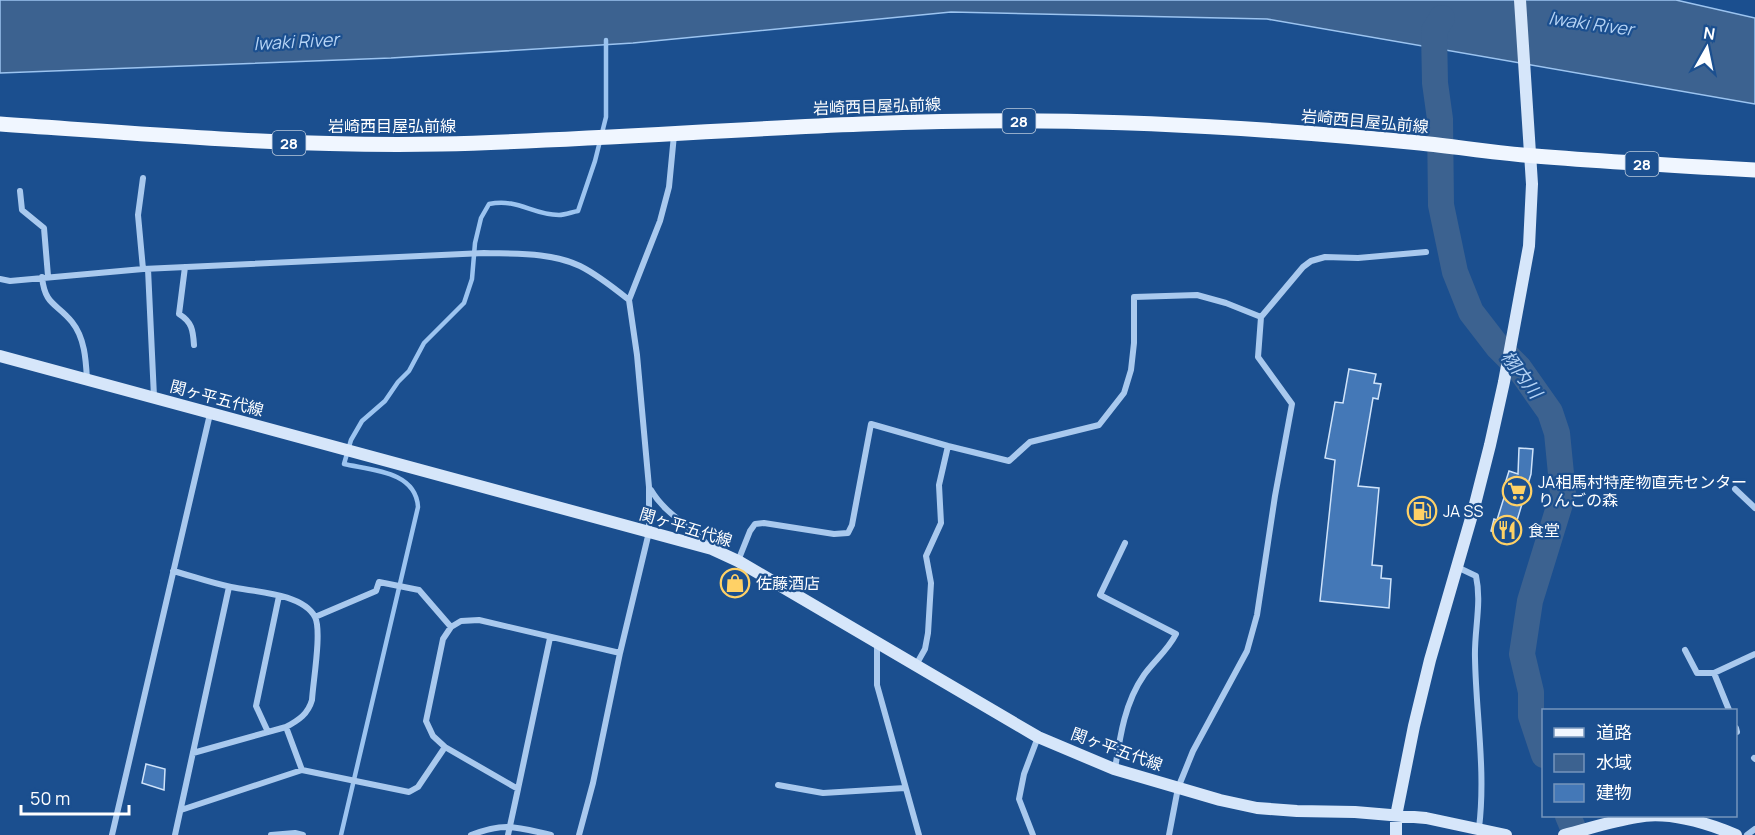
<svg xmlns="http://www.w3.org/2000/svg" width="1755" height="835" font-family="Manrope,'Noto Sans JP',sans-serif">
<rect width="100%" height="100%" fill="#1b4f8f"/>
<!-- water -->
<path fill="#3c6290" stroke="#9cc4f0" stroke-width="1.5" d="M 0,0 L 1676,0 L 1755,18 L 1755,104 L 1267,19 L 951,12 L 633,43 L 391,58 L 0,73 Z"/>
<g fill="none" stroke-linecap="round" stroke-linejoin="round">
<!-- stream -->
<path stroke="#9cc4f0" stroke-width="4.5" d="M 341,835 L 418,507 C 416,471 371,470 344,464 L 351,440 L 362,421 L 385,401 L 398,382 L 409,371 L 424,343 L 464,303 L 472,279 L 475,243 L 481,218 L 489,204 C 518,198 532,215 559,215 C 565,215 572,212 578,211 L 595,161 L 606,117 L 606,40"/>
<!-- river -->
<path stroke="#3c6290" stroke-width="26" d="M 1442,18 L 1434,31 L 1435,83 L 1440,119 L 1441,205 L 1455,272 L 1471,312 L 1498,347 L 1519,368 L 1550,412 L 1557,433 L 1563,494 L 1530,601 L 1522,654 L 1531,692 L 1531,716 L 1544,755
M 1568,816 L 1576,835"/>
</g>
<!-- building -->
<path fill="#4478b7" stroke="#cfe3fa" stroke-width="1.5" d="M 1349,369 L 1376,374 L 1374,383 L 1381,384 L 1378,399 L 1373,398 L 1358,486 L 1379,488 L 1372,565 L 1382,566 L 1381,578 L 1391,579 L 1389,608 L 1320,601 L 1335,460 L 1325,458 L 1335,402 L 1343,403 Z
M 1519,448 L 1533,449 L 1531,474 L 1512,537 L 1491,531 L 1494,519 L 1497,520 L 1507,488 L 1504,487 L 1509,471 L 1518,474 Z
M 146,764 L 165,769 L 164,790 L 142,783 Z"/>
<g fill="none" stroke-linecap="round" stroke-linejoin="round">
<!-- street -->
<path stroke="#a9c9ee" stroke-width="6" d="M 143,178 L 138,215 L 143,269
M 20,191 L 22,210 L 44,228 L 48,276
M 185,267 L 179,314 C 192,322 193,330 194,345
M 148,269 L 154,397
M 42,277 C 45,306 57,303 72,322 C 85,338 86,361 87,380
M 0,279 L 10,281 L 143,269 L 484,253 C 515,254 551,252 580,266 C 598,275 614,288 629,300 L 637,355 L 649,487 L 649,532 L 620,653 L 593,783 L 579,835
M 629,300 L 660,221 L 669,187 L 674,135
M 1735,489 L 1755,508
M 651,490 C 665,514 689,525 708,545
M 738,561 L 750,531 L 755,524 L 764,523 L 834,534 L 848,533 L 852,525 L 871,424 L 948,446 L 1009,461 L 1030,442 L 1099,425 L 1124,393 L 1131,370 L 1134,343 L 1134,297 L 1197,295 L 1226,303 L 1261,317
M 1457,567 L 1476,576 C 1482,603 1474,631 1475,658 C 1476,715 1486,771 1479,828
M 173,571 C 192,576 211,583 231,587 C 254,592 302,593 315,617 C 322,631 313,682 312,700 C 308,714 299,720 286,727 L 193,753
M 315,617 L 376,591 L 379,582 L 419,590 L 451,627
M 877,643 L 877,685 L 919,835
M 1685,650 L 1697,673 L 1714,673 L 1729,710
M 916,665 L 925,649 L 928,633 L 931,583 L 926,556 L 941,523 L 939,485 L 948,446
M 1714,673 L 1755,654
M 286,727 L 302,770
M 1736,728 L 1737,732
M 268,732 L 256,706 L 279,596
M 1754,758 L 1755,759
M 1115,769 C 1120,736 1125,702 1144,675 C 1154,661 1168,650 1176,634 L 1100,595 L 1125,543
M 778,785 L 823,793 L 905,788
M 518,789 L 550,638
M 181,810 L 302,770 L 409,792 L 418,787 L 445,747
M 112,835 L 210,414
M 175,835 L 229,587
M 271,835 L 295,833 L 303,835
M 471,835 C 506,822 515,827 551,835
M 508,835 L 518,789 L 445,747 L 433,736 L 426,721 L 443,639 L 451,627 L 461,621 L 479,620 L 620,653
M 1033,835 L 1019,799 L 1024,774 L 1038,737
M 1169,835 L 1178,788 L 1193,751 L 1247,651 L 1257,615 L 1275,496 L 1292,404 L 1258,357 L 1261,317 L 1303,267 L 1311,261 L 1325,257 L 1358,258 L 1426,252
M 1747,835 L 1755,829"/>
<!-- secondary -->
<path stroke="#d6e6fa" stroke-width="12" d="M 0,356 L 712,549 L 738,561 L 1038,737 L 1114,769 L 1220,800 L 1257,808 L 1297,811 L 1355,812 L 1426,818 L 1506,835
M 1396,835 L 1396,816 L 1414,726 L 1430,660 L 1474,508 L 1490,445 L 1504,382 L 1529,246 L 1532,184 L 1520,0
M 1564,835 C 1588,829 1612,821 1637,817 C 1668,811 1707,823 1736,835"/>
<!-- primary -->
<path stroke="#f0f6ff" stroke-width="15" d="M 0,124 C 147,134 294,147 441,144 C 641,139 841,119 1041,121 C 1168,122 1295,131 1420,143 C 1459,147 1496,153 1535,156 C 1608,162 1681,166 1755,170"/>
</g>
<!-- icons -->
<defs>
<g id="supermarket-ring" transform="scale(1.5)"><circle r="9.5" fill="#1b4f8f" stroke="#ffd166" stroke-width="1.5"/><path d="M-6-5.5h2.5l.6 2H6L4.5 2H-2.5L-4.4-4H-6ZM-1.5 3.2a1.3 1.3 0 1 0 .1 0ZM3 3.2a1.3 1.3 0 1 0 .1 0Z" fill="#ffd166"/></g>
<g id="fuel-ring" transform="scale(1.5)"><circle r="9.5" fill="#1b4f8f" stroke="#ffd166" stroke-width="1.5"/><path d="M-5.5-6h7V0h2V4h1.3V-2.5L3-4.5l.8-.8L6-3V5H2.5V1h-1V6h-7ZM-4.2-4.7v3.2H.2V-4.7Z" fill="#ffd166"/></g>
<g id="restaurant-ring" transform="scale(1.5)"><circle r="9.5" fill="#1b4f8f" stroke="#ffd166" stroke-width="1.5"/><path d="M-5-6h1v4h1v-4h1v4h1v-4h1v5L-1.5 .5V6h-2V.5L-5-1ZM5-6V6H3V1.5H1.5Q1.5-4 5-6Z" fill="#ffd166"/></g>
<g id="shop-ring" transform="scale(1.5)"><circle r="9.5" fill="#1b4f8f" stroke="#ffd166" stroke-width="1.5"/><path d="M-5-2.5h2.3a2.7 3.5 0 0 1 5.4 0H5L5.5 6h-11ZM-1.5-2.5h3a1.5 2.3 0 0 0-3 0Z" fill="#ffd166"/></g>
</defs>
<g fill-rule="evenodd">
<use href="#supermarket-ring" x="1517" y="491"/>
<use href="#fuel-ring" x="1422" y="511"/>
<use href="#restaurant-ring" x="1507" y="530"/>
<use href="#shop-ring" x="735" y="583"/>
</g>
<g text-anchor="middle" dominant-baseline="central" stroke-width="4.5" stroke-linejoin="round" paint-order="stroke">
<!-- shield labels -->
<g fill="#1b4f8f" stroke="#bbcadd" stroke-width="1.5">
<rect x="1002.5" y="109" width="33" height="24" rx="4.5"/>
<rect x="272.5" y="131" width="33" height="24" rx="4.5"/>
<rect x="1625.5" y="152" width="33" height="24" rx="4.5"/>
</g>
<g font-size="15" font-weight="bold" fill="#fff">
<text x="1019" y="121">28</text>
<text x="289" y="143">28</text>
<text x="1642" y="164">28</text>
</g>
<!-- street labels -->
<g font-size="16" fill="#fff" stroke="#1b4f8f">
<text transform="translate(877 106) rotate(-2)">岩崎西目屋弘前線</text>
<text transform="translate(1365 121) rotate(5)">岩崎西目屋弘前線</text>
<text x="392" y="126">岩崎西目屋弘前線</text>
<text transform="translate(217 398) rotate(15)">関ヶ平五代線</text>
<text transform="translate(686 527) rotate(17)">関ヶ平五代線</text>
<text transform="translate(1117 749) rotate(20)">関ヶ平五代線</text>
</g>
<!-- poi labels -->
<g font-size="16" fill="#fff" stroke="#1b4f8f" text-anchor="start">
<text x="1538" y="482">JA相馬村特産物直売センター<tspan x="1538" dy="18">りんごの森</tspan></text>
<text x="1443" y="511">JA SS</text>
<text x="1528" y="530">食堂</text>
<text x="756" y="583">佐藤酒店</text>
</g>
<!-- water labels -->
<g font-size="18" font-style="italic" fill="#b5d3f5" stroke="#1b4f8f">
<text transform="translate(1591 23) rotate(8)">Iwaki River</text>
<text transform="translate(296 41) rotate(-3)">Iwaki River</text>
<text transform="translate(1522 374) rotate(53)">栩内川</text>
</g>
</g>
<!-- legend -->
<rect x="1542" y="709" width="195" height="108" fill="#1b4f8f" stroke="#7695bc" stroke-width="1.5"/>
<rect x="1554" y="728" width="30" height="9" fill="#f0f6ff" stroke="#7695bc" stroke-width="1.5"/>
<text x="1596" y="739" font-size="18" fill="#ffffff">道路</text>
<rect x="1554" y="754" width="30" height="18" fill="#3c6290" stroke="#7695bc" stroke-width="1.5"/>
<text x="1596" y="769" font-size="18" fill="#ffffff">水域</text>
<rect x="1554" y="784" width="30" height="18" fill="#4478b7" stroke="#7695bc" stroke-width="1.5"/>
<text x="1596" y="799" font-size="18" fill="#ffffff">建物</text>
<!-- north arrow -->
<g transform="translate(1707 48) rotate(9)" stroke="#1b4f8f" stroke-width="4.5" paint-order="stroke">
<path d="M0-4.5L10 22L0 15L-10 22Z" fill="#ffffff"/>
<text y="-9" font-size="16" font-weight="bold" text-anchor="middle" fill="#ffffff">N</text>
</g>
<!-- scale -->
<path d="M21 805v9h108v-9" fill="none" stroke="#ffffff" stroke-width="3"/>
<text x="30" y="805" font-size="18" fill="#ffffff" stroke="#1b4f8f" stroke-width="4.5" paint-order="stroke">50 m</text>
</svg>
